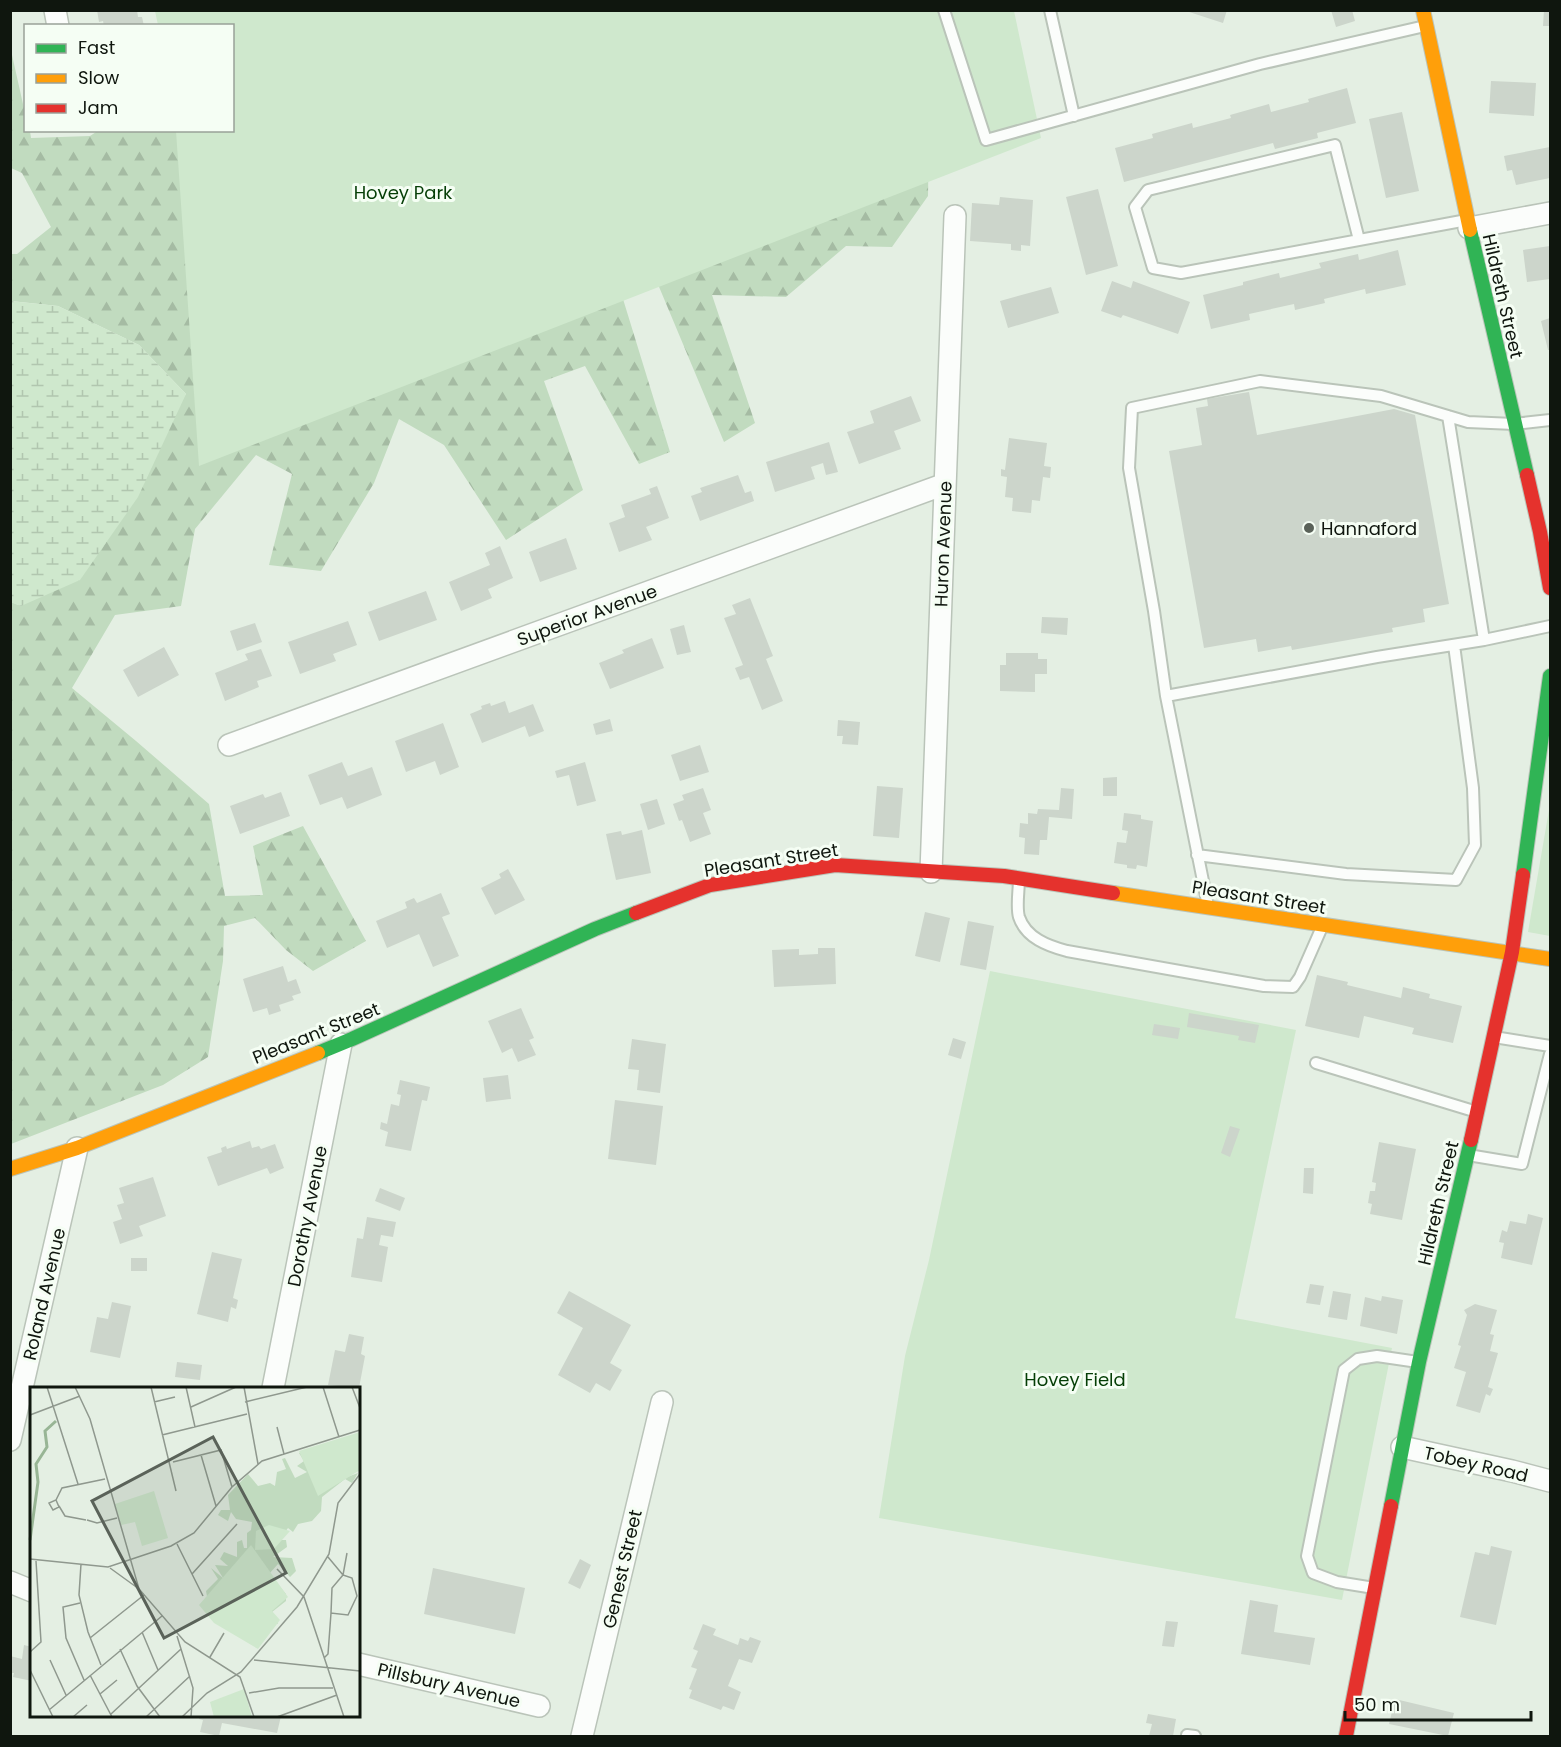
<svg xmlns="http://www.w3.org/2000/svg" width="1561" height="1747" font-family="Poppins,sans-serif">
<defs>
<pattern id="forest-firs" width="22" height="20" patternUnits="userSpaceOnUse" patternTransform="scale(1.5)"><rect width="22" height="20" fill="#c1dbbf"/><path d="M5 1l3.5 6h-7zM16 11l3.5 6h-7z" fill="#a5bba3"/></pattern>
<pattern id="wetland-marsh" width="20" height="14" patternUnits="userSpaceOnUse" patternTransform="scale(1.5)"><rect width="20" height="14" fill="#cfe8cd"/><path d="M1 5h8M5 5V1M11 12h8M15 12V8" fill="none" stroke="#b1c6af"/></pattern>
</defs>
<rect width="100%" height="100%" fill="#e4efe3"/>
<!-- forest -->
<path fill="url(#forest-firs)" d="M 161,11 L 929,127 L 928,196 L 892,247 L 846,246 L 786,297 L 712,295 L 755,423 L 724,442 L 657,282 L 623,299 L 670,452 L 639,464 L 585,366 L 544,381 L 583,490 L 506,540 L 444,445 L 399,419 L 374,483 L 321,571 L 269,565 L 292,474 L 256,455 L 195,529 L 181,606 L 115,615 L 72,688 L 136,741 L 209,804 L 225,896 L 263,895 L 253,846 L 303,826 L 366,941 L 313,971 L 286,950 L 255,918 L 224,926 L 223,961 L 208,1057 L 163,1085 L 11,1144 L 11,602 L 21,606 L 186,394 L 139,345 L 58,306 L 11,301 L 11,254 L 17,254 L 51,227 L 22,173 L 11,168 L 10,46 L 25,113 L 26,130 L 30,131 L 31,138 L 90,136 L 99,130 L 232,130 L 232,26 Z"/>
<!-- wetland -->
<path fill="url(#wetland-marsh)" d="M 10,301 L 58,306 L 139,345 L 186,394 L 138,497 L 80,580 L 21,606 L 10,602 Z"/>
<!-- park -->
<path fill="#cfe8cd" d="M 155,11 L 1014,11 L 1041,138 L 199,466 L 176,131 L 232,130 L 232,26 L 158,25 Z
M 1550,804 L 1550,936 L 1528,932 Z
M 990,971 L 1296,1030 L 1235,1318 L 1392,1348 L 1342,1600 L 879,1518 L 905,1356 L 929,1260 Z"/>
<!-- building -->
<path fill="#ccd5cb" d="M 97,10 L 137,10 L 138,17 L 142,17 L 144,26 L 104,26 L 103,21 L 99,22 Z
M 1183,10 L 1227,10 L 1223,23 Z
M 1331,10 L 1352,10 L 1355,21 L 1336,27 Z
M 1544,10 L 1550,10 L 1550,26 L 1543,26 Z
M 1491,81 L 1536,83 L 1534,116 L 1489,113 Z
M 1347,88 L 1356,123 L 1317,133 L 1318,138 L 1275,149 L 1273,143 L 1124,182 L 1115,148 L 1153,138 L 1152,134 L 1192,123 L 1193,128 L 1231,118 L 1230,115 L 1269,104 L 1271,112 L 1309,102 L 1308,99 Z
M 1402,112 L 1419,191 L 1386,198 L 1369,119 Z
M 1550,147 L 1550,178 L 1516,185 L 1512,170 L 1507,171 L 1504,156 Z
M 1098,189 L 1118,266 L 1086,275 L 1066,197 Z
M 1000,197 L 1033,200 L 1030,246 L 1021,245 L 1021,251 L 1011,250 L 1011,244 L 970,241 L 972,203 L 999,205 Z
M 1550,246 L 1550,279 L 1527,282 L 1523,250 Z
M 1398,250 L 1406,285 L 1366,294 L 1365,289 L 1324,299 L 1325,303 L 1295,310 L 1294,304 L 1249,314 L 1250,320 L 1211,329 L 1203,295 L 1243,285 L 1243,282 L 1279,273 L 1280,278 L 1321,268 L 1319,263 L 1358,254 L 1359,260 Z
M 1112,281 L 1131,288 L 1133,281 L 1190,302 L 1178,334 L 1123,315 L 1121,318 L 1101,311 Z
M 1051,287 L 1059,313 L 1008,328 L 1000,301 Z
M 1550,318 L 1550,350 L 1548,350 L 1541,321 Z
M 1249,392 L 1257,435 L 1394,409 L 1415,415 L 1449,604 L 1423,609 L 1425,622 L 1392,628 L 1393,632 L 1292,650 L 1291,646 L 1258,652 L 1256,639 L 1204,648 L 1169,451 L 1202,445 L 1196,408 L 1208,406 L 1207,399 Z
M 911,396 L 921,421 L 894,431 L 901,449 L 859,464 L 847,432 L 874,423 L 870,411 Z
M 1009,438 L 1047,443 L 1044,466 L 1051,467 L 1050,478 L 1043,477 L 1040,501 L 1032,500 L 1031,513 L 1012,511 L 1013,498 L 1005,497 L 1007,477 L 1001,476 L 1001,469 L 1005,470 Z
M 829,442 L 838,472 L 826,475 L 823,463 L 811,467 L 815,479 L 775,492 L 766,462 Z
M 738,475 L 745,493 L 751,491 L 754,501 L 700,521 L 691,496 L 702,492 L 700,488 Z
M 657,486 L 669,518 L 646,527 L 652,540 L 619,552 L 609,523 L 625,517 L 621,505 L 651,494 L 649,489 Z
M 566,538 L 577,569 L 540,582 L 529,552 Z
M 500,546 L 513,578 L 488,589 L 492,598 L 461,611 L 449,582 L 490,565 L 485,553 Z
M 426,591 L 437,620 L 379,641 L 368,612 Z
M 750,598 L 773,656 L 766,659 L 783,701 L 762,710 L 749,677 L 740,680 L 735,668 L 743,665 L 724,618 L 736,614 L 732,605 Z
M 1042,617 L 1068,618 L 1067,635 L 1041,633 Z
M 348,621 L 357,645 L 333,654 L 336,661 L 300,674 L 288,642 Z
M 255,623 L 262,642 L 237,651 L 230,631 Z
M 684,625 L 691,652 L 677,655 L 670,629 Z
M 652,638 L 664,668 L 610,689 L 599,663 L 624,653 L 622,650 Z
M 164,647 L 179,675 L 138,697 L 123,670 Z
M 261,649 L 272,676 L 257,681 L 259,687 L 225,701 L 215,673 L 248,660 L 245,654 Z
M 1006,653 L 1038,653 L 1038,659 L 1047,659 L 1047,674 L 1035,674 L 1035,692 L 1000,691 L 1000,665 L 1006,665 Z
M 505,701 L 509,713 L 533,704 L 544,731 L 529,737 L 525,726 L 482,743 L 470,714 L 482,709 L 481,706 L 490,703 L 491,706 Z
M 610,719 L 613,731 L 596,735 L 593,724 Z
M 838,720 L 860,722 L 858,745 L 842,744 L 843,736 L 837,736 Z
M 443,723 L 459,767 L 440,775 L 435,761 L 406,772 L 395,741 Z
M 700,745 L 709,772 L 680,781 L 671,755 Z
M 342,762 L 348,776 L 372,767 L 382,795 L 347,809 L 342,797 L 320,805 L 308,775 Z
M 585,762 L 596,801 L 577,806 L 569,775 L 557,778 L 555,771 Z
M 1117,777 L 1117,796 L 1103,796 L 1103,778 Z
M 877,786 L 903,788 L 899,838 L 873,836 Z
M 703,788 L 711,810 L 703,813 L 711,834 L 690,842 L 682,820 L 679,821 L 673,804 L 684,800 L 682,795 Z
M 1061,788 L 1074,789 L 1072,819 L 1049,817 L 1047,840 L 1040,840 L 1039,855 L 1024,854 L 1025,838 L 1019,837 L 1020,823 L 1028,824 L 1028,813 L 1037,814 L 1038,809 L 1059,810 Z
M 281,792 L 290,816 L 240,834 L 230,806 L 263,794 L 265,798 Z
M 657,799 L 665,824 L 648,830 L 640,804 Z
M 1124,813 L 1141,815 L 1141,819 L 1153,821 L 1147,867 L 1137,865 L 1136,869 L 1127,868 L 1127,865 L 1114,863 L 1117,842 L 1126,843 L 1128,831 L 1122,830 Z
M 642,830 L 651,873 L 616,880 L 606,834 L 621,831 L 622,835 Z
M 508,869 L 525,900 L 495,915 L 481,888 L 501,878 L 499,874 Z
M 441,893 L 450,914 L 442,917 L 459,956 L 433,967 L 419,934 L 387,948 L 376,921 L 407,908 L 405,902 L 414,898 L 417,903 Z
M 925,912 L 950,918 L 940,962 L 915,956 Z
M 968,921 L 994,926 L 986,970 L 960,965 Z
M 818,948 L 835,948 L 836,984 L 774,987 L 772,950 L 799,949 L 799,955 L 818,954 Z
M 283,966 L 288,982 L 296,979 L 301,993 L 292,996 L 294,1000 L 279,1005 L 281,1011 L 269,1015 L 267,1008 L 253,1012 L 243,979 Z
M 1317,975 L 1348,982 L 1347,985 L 1401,998 L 1403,987 L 1430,994 L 1429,998 L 1462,1006 L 1453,1043 L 1412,1034 L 1414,1028 L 1364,1016 L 1359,1038 L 1305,1026 Z
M 521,1008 L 534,1038 L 529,1040 L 536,1055 L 518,1062 L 512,1048 L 502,1053 L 488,1021 Z
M 1189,1013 L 1259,1025 L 1255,1043 L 1238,1040 L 1239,1036 L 1187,1027 Z
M 1154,1024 L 1180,1028 L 1178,1039 L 1152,1035 Z
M 953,1038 L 966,1042 L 961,1059 L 948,1055 Z
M 632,1039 L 666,1044 L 660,1093 L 637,1090 L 639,1070 L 628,1069 Z
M 508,1075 L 511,1099 L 486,1102 L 483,1078 Z
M 400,1080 L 430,1087 L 427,1101 L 422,1100 L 411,1151 L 385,1146 L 388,1132 L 380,1129 L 381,1122 L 387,1124 L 391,1104 L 399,1106 L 401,1095 L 397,1094 Z
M 615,1100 L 663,1106 L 656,1165 L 608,1159 Z
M 1230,1126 L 1240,1129 L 1230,1157 L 1221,1153 Z
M 250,1141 L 252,1148 L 259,1146 L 261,1149 L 275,1144 L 284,1168 L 270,1174 L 267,1168 L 218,1186 L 207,1157 L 222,1152 L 221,1148 L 226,1146 L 227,1149 Z
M 1379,1142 L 1416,1149 L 1402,1220 L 1370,1214 L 1372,1204 L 1368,1203 L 1370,1191 L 1375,1191 L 1376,1183 L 1372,1182 Z
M 1304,1168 L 1314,1168 L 1313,1194 L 1303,1193 Z
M 153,1177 L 166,1216 L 139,1226 L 143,1236 L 120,1244 L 113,1222 L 122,1219 L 117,1205 L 124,1203 L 119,1188 Z
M 380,1188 L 405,1198 L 400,1211 L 375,1201 Z
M 1528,1214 L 1543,1218 L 1532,1265 L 1501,1258 L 1504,1243 L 1499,1242 L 1502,1230 L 1507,1232 L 1510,1221 L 1526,1224 Z
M 367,1217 L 396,1222 L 393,1237 L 381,1235 L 379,1245 L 388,1247 L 382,1282 L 351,1277 L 357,1238 L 363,1239 Z
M 212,1252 L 242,1259 L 233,1298 L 238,1300 L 236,1309 L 231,1307 L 228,1322 L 197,1314 Z
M 131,1258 L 147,1258 L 147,1271 L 131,1271 Z
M 1310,1284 L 1324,1286 L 1320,1305 L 1306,1303 Z
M 569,1291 L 631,1325 L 610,1363 L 622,1370 L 610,1391 L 596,1383 L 590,1393 L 558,1375 L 583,1328 L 557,1313 Z
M 1333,1291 L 1351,1294 L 1347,1320 L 1328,1317 Z
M 1382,1296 L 1403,1300 L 1397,1334 L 1360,1326 L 1365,1297 L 1381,1301 Z
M 112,1302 L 131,1306 L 120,1358 L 90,1352 L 97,1317 L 108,1319 Z
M 1475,1304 L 1497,1310 L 1490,1334 L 1494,1335 L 1490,1351 L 1498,1353 L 1488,1387 L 1493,1389 L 1490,1396 L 1486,1394 L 1480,1413 L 1456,1406 L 1466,1372 L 1454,1368 L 1461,1346 L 1458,1345 L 1467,1315 L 1464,1310 Z
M 349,1334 L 364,1337 L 361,1354 L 365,1356 L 359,1388 L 328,1385 L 335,1350 L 345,1352 Z
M 177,1362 L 202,1365 L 200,1380 L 175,1377 Z
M 1491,1546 L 1512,1551 L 1496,1625 L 1460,1617 L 1475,1552 L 1489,1555 Z
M 580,1559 L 591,1565 L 580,1589 L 568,1583 Z
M 433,1568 L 525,1588 L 515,1634 L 424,1614 Z
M 1250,1600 L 1278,1605 L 1274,1632 L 1315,1638 L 1310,1665 L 1241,1654 Z
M 1166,1621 L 1178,1622 L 1174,1647 L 1162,1646 Z
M 703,1624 L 716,1629 L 713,1635 L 738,1645 L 740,1638 L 748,1641 L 750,1637 L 761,1641 L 752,1663 L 739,1659 L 728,1686 L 741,1692 L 734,1710 L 723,1706 L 721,1710 L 689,1698 L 692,1690 L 689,1689 L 697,1669 L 691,1667 L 698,1651 L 693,1649 Z
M 24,1645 L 32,1647 L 32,1681 L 13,1677 L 14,1673 L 10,1673 L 10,1656 L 22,1659 Z
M 1395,1699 L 1454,1713 L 1448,1736 L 1389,1724 Z
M 1148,1714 L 1176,1719 L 1173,1736 L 1149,1736 L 1152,1724 L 1146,1723 Z
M 200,1716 L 281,1716 L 277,1733 L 222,1723 L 219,1736 L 200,1732 L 203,1720 L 199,1719 Z"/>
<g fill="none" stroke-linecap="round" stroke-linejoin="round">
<!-- lane casing -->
<g stroke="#bac4b9" stroke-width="14">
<path id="lane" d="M 944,10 L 986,140 L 1260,64 L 1425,26
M 1050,10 L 1074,116
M 1359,240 L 1335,145 L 1148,190 L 1135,207 L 1153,268 L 1181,273 L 1467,220
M 1448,416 L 1484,640
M 1166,696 L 1154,611 L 1129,468 L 1132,408 L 1260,381 L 1381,396 L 1468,422 L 1514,424 L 1550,420
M 1197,855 L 1346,874 L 1456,880 L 1475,845 L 1473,788 L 1454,645
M 1019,879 C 1019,890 1016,907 1019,917 C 1026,938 1048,946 1067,951 L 1264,986 L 1293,987 L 1300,977 L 1322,927
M 1208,906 L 1166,696 L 1377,657 L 1484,640 L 1550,626
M 1494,1037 L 1550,1046
M 1316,1063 L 1477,1112
M 1468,1155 L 1522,1164 L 1550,1054
M 1374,1588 L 1337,1582 L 1313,1573 L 1307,1556 L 1344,1370 L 1358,1359 L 1377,1356 L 1418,1362
M 1187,1735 L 1195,1736"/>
</g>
<!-- street casing -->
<g stroke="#bac4b9" stroke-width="24">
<path id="street" d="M 55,10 L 58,26
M 1469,228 L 1550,213
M 229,745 L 945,484
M 931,872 L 955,216
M 273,1388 L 341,1044
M 10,1440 L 77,1148
M 1402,1447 L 1512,1471 L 1550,1481
M 10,1582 L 32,1591
M 358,1664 L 539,1706
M 582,1736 L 662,1402"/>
</g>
<!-- fast casing -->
<g stroke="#bac4b9" stroke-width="16">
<path id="fast" d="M 1470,230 L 1527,475
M 1523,875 L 1550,676
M 318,1053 L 352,1039 L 595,929 L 636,913
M 1391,1506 L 1419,1362 L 1471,1140"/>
</g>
<!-- slow casing -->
<g stroke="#bac4b9" stroke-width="16">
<path id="slow" d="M 1423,10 L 1470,230
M 1113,893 L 1550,959
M 10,1169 L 77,1148 L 318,1053"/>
</g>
<!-- jam casing -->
<g stroke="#bac4b9" stroke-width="16">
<path id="jam" d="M 1527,475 L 1540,532 L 1550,588
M 636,913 L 710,885 L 835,865 L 1004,876 L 1113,893
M 1471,1140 L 1512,952 L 1523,875
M 1346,1736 L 1391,1506"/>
</g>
<!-- lane -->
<use href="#lane" stroke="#fbfdfb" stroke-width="10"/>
<!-- street -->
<use href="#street" stroke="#fbfdfb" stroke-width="21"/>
<!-- fast -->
<use href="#fast" stroke="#30b455" stroke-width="14"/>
<!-- slow -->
<use href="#slow" stroke="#ff9f0a" stroke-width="14"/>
<!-- jam -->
<use href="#jam" stroke="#e5322d" stroke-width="14"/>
</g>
<!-- markers -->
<circle fill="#5a6259" stroke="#f5fef4" stroke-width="2" cx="1309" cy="528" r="6"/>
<g text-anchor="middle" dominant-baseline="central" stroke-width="6" stroke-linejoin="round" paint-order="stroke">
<!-- park labels -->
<g font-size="18" fill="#053e06" stroke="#f5fef4">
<text x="403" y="192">Hovey Park</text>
<text x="1075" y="1379">Hovey Field</text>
</g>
<!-- street labels -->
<g font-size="18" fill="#0f160e" stroke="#f5fef4">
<text transform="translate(1503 296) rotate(77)">Hildreth Street</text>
<text transform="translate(943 544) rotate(-88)">Huron Avenue</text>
<text transform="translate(587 615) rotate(-20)">Superior Avenue</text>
<text transform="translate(771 860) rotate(-9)">Pleasant Street</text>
<text transform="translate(1259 897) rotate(9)">Pleasant Street</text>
<text transform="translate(316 1033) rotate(-22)">Pleasant Street</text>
<text transform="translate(1438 1203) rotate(-77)">Hildreth Street</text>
<text transform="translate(307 1216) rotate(-79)">Dorothy Avenue</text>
<text transform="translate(44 1294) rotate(-77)">Roland Avenue</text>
<text transform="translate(1476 1464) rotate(13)">Tobey Road</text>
<text transform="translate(622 1569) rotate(-77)">Genest Street</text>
<text transform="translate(449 1685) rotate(13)">Pillsbury Avenue</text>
</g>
<!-- poi labels -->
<g font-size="18" fill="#0f160e" stroke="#f5fef4" text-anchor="start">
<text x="1321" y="528">Hannaford</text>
</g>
</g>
<!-- overview -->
<g transform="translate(30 1387)">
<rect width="330" height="330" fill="#e4efe3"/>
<path d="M 274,64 L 309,93 L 328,86 L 322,96 L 315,92 L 292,110 L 291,124 L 282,134 L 268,137 L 263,145 L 258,141 L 249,153 L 256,153 L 257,160 L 243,170 L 262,171 L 266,184 L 260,190 L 248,177 L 239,187 L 256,207 L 256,214 L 242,225 L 248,237 L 178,215 L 176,204 L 188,192 L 181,181 L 193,191 L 185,178 L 198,179 L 190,172 L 194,165 L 207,170 L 207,155 L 212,153 L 214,161 L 217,161 L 217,146 L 221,143 L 222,135 L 206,132 L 201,125 L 198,134 L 188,128 L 191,123 L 200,123 L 198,108 L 218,87 L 228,99 L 240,96 L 245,99 L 247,85 L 256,82 L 252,72 L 255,71 L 265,91 L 277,85 L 267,79 L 274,74 L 269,66 Z" fill="#c1dbbf"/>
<path d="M 239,138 L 260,144 L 244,162 L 225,163 L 226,144 Z" fill="#cfe8cd"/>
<path d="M 214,302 L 222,330 L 184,330 L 180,315 Z" fill="#cfe8cd"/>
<path d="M 330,45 L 330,83 L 288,109 L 269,64 ZM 124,104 L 138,151 L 112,159 L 105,135 L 91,138 L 85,117 ZM 221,158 L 258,210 L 242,224 L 250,233 L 228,262 L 184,236 L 169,218 Z" fill="#cfe8cd"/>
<path fill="none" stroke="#98b595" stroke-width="3" d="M 0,153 L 8,95 L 6,77 L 17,60 L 15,44 L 26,34"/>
<path fill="none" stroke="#8f988e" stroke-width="1.5" d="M 17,0 L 48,97M 45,0 L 60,32 L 109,202 L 155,255 L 210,290 L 224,330M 121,0 L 146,104M 156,0 L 165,40M 214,0 L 228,77M 293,0 L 309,50M 322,0 L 330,21M 124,15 L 145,10M 215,15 L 277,0M 161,20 L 206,0M 0,28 L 50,9M 247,40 L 254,67M 132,48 L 217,27M 171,68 L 186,119M 143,75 L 191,63 L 202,100M 26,113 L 29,120 L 23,123 L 19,116 L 26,113 L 32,101 L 75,92M 29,119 L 35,129 L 56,133M 57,133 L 67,136 L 87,131M 147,157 L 173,209M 298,170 L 313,188 L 302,201 L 301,226M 0,172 L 78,180 L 141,159 L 164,146 L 202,100 L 232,74 L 330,43M 51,177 L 49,208 L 58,245 L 71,278M 80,181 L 109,202M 247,182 L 274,210 L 314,330M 162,187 L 207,137M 50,216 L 33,220 L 36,251 L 54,293M 112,245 L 128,283M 147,249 L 163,301 L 161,330M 60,251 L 114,208M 90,262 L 107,299 L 130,330M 0,265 L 11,255 L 6,174M 180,270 L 194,246M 294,271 L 298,267 L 301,226 L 318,228 L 327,209 L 322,191 L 313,188 L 317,166M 20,273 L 36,308M 224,273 L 330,284M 0,283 L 23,330M 60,288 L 82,330M 219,306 L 249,301 L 303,301M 70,307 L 87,293M 19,323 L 132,229M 81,327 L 151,262M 43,330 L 57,318M 116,330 L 160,289M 152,330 L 177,306 L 211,285 L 267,220 L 299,167 L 308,116 L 330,87M 247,330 L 307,308"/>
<path fill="#5a6259" fill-opacity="0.15" stroke="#5a6259" stroke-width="3" d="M 183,50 L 256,186 L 134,251 L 62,114 Z"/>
<rect width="330" height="330" fill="none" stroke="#0f160e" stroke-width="3"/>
</g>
<!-- border -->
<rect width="1561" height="1747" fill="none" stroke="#0f160e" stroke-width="24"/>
<!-- legend -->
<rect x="24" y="24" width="210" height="108" fill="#f5fef4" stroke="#99a198" stroke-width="1.5"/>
<rect x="36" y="44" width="30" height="9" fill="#30b455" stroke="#99a198" stroke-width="1.5"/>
<text x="78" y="54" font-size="18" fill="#0f160e">Fast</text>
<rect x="36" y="74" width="30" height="9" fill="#ff9f0a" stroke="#99a198" stroke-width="1.5"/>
<text x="78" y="84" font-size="18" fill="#0f160e">Slow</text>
<rect x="36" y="104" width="30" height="9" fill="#e5322d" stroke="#99a198" stroke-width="1.5"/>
<text x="78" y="114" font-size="18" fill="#0f160e">Jam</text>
<!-- scale -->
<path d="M1345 1711v9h186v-9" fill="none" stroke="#0f160e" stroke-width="3"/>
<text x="1354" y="1711" font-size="18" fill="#0f160e" stroke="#f5fef4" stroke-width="4.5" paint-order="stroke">50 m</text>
</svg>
